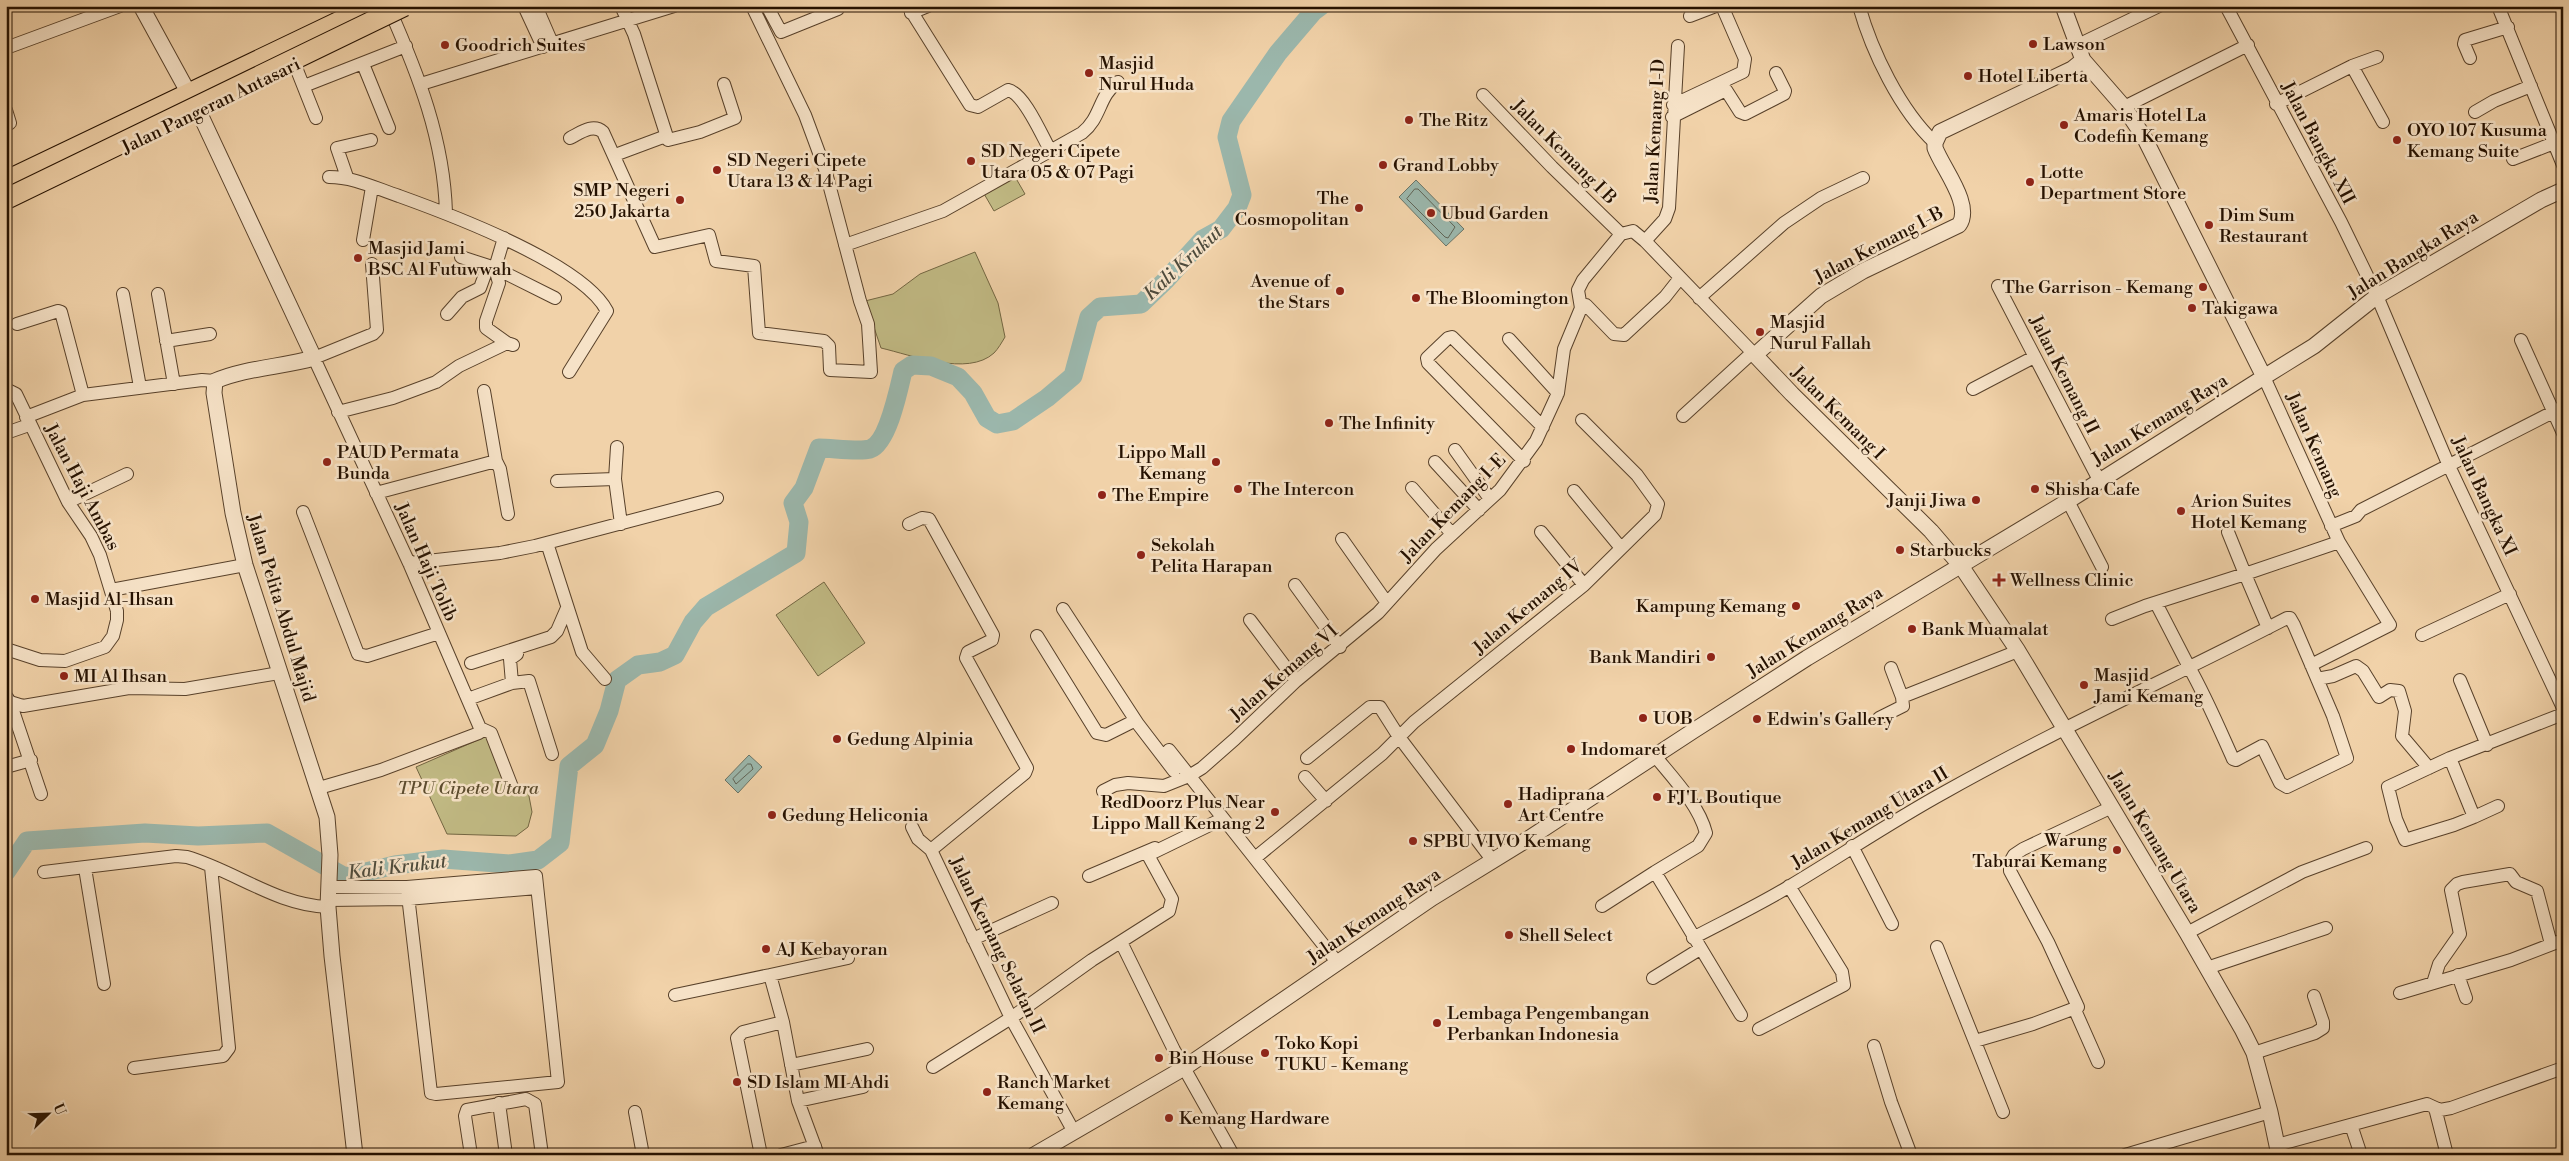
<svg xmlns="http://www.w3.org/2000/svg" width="2569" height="1161" font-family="'Libre Bodoni',serif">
<rect width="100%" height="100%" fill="#f1d2a9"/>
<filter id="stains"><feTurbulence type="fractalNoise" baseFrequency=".004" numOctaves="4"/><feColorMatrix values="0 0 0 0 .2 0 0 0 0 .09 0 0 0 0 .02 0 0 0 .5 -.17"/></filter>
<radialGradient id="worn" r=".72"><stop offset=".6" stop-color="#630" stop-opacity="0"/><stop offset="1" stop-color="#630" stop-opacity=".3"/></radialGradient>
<!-- green -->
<path fill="#c1ba84" stroke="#736642" d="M 1014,175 L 1025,194 L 994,211 L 983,192 Z
M 975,252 L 998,303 L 1005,337 C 1002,342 998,349 994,353 C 968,377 911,355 881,348 L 865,301 L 893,294 L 920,274 Z
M 824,582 L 865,643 L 818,676 L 776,615 Z
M 487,736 L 513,792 L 528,791 L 532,812 L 528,827 L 516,836 L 447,834 L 416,767 Z"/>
<!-- water -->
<path fill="#9bb7ac" stroke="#6c7567" d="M 1416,180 L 1464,229 L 1446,246 L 1399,197 Z
M 749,755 L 762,767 L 738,793 L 725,780 Z"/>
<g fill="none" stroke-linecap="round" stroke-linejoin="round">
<!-- shore -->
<path stroke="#606456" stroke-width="1" d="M 1415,189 L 1418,189 L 1455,227 L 1448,238 L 1445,237 L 1407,199 Z
M 748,764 L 751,764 L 753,769 L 736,784 L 733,779 Z"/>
<!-- river -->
<path stroke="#9bb7ac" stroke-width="19" d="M 6,872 L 27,841 L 145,833 L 198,836 L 267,833 L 345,877 L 395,865 L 443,859 L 510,864 L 538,860 L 560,843 L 569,766 L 595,745 L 609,711 L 617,680 L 638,665 L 660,662 L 675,655 L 693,622 L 706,607 L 796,553 L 799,522 L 793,503 L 804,488 L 819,448 C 832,448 859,452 870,449 C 888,443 899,388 903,371 L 912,365 L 931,366 L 958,377 L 973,393 L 987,418 L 997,424 L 1013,421 L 1047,398 L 1073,376 L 1089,317 L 1100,307 L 1141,304 L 1166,280 L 1203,239 L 1221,229 L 1237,208 L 1242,195 L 1227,137 L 1231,121 L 1278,53 L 1313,12 L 1321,6"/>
<!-- minor casing -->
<g stroke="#58412a" stroke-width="14">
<path id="minor" d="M 524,6 L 543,47
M 536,6 L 552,43
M 621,6 L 634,34 L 668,140 L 700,132 L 735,118 L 724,84
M 767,6 L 781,32 L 838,9
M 908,6 L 970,105 L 978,107 L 1008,90 C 1024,93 1042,136 1050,150
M 1859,6 C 1872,52 1900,110 1935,143
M 2226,6 L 2341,222 L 2377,296 L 2449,466 L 2563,708
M 2498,6 L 2563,165
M 389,8 C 418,74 444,139 446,213
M 911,13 L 928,6
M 1690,16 L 1716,6
M 2078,45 L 2159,6
M 6,48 L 120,6
M 2470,58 L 2464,44 L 2465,40 L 2508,27
M 363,64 L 389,128
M 295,65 L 316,118
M 2352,66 L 2383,122
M 421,84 L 674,6
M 304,86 L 406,46
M 1483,95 L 1552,167 L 1621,234
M 2276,104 L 2352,66 L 2377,57
M 1673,105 L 1743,72 L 1745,59 L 1722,6
M 2124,107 L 2248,45
M 6,110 L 10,123 L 6,126
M 2475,112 L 2494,101 L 2531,86
M 1672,117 L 1726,90 L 1740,112 L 1745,114 L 1784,94 L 1785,91 L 1776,73
M 570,138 C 580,133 593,123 603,132 L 655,247 L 709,235 L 716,261 L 754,266 L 759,333 L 824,341 L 829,346 L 830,370 L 871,372 L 868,324 L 860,301 L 825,169 L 805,115 L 752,6
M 615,155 L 666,136
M 2513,159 L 2554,143
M 329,177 C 354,177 375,188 399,196 C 449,214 583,264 607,311 L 569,372
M 347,177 L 337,148 L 371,140
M 1621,234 L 1633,231 L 1645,241 L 1755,355
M 504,238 L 495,268 L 499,283 L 486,321 L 486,328 L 507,343
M 363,240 L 372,187
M 1645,241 L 1665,219 L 1669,208 L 1678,46
M 845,245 L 943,211 L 1082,133 C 1102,117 1098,96 1118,82
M 461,257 L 495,268 L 555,298
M 372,264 L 377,330 L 373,334 L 314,358 L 409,563 L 480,728
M 1998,286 L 2099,480
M 123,294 L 140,387
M 158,294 L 174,384
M 1699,298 L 1784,223 L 1821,198 L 1863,178
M 1586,305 L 1614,334 L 1624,335 L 1665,297 L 1680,278
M 447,314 L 462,297 L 480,288 L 488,266
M 17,324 L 58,311 L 61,312 L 83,395
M 1509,339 L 1558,393
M 2521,340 L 2563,433
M 166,341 L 210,334
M 6,389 L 16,394 L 68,502 L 91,536 L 100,555 L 117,611 L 117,620 L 113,636 L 105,647 L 65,661 L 40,660 L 6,649
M 1973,389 L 2034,357
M 338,412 L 393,398 L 436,382 L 459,366 L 507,343 L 513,345
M 1683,416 L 1753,352
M 26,417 L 83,395 L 202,380 L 215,381
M 6,433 L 29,425
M 617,447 L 615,479 L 621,524
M 1455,450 L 1490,499
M 496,461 L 500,469 L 508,514
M 1524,461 L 1428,363 L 1427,358 L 1448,338 L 1452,337 L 1543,427
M 1435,462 L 1479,510
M 557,481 L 615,479
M 1412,488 L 1452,534
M 1574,491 L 1621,548
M 376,493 L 496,461 L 484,391
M 2068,501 L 2102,567
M 68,502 L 127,474
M 303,512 L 358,654 L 367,656 L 439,633
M 909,524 L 922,518 L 929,519 L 993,635 L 992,640 L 968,652 L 966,658 L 1027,768 L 1025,773 L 931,850
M 2331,526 L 2356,516 L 2361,510 L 2563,407
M 1541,532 L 1584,585
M 2228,532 L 2245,574 L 2339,542 L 2264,377
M 1342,539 L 1387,603
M 547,543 L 582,652 L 605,679
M 409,563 L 500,553 L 535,546 L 717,498
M 1295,585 L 1340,647
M 111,590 L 245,565
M 1063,609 L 1138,724
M 2112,619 L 2145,606 L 2245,574 L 2268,628
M 1250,620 L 1296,681
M 2422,635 L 2510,594
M 1037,636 L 1097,733 L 1106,735 L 1134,721 L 1138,724 L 1174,771
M 471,663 L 551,637 L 557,631 L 567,608
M 2311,665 L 2390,625 L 2339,542
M 1891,668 L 1902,697
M 2317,679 L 2333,676 L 2356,666 L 2363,671 L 2379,697 L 2390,690 L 2399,691 L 2405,711 L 2402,736 L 2429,768
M 2460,680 L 2487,745
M 512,683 L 510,659 L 517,654
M 6,696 L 10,702 L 23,706 L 129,688 L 185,689 L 279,673
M 468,699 L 512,683 L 529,681 L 552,754
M 10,702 L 41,794
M 1879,718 L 1903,706 L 1902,697 L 2018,651
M 480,728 L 491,733 L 512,787
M 1169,750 L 1337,962
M 1655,756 C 1673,778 1699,805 1706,833 L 1698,846 L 1655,872 L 1741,1015
M 1307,758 L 1370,707 L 1380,707 L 1399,737 L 1493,861
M 2450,758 L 2474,817 L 2498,806
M 6,767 L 31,760
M 1305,777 L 1326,801
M 319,788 L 381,770 L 479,733 L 480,728
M 1103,791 L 1115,785 L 1128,783 L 1164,786 L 1189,776 L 1202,768 L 1235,739 L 1296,681 L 1378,613 L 1436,549 L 1500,490 L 1536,441 L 1558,393 L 1564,349 L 1581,308 L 1578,290 L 1583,280 L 1621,234
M 2474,817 L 2454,825 L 2405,840 L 2396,819 L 2388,787 L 2450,758 L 2563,714
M 912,827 L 918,839 L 931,850 L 1011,1018 L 1074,1132
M 1852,846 L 1892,924
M 1255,858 L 1382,754 L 1414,722 L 1584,585 L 1655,515 L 1658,504 L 1637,475 L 1582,420
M 85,868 L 104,984
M 44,872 L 176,856 L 187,857 C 235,871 276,905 328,907
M 1089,876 L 1155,848
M 329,887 L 407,887 L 536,876 L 558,1082 L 436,1094 L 431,1093 L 407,887
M 328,900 L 407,899 L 537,888
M 1602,906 L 1655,872
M 2187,933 L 2302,872 L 2366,848
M 1693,938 C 1725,921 1759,905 1790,886 C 1842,855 1892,821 1945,792 C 2057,729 2173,677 2287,618 L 2290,618 L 2294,625 L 2333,716 L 2347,758 L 2287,787 L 2280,783 L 2262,746 L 2236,760 L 2233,759 C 2219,728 2206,697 2189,667 L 2156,603
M 973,939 L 1052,903
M 1121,942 L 1174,1050 L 1233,1155
M 1937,947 L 2003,1112
M 2207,968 L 2326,928
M 770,975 L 848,958
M 2458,975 L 2466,998
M 1653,978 L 1700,949
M 2433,983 L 2439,964 L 2460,934 L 2451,890 L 2457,884 L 2463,882 L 2510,874 L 2516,882 L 2537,891 L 2551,944
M 2400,993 L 2511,960 L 2563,940
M 675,995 L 770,975 L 783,1022 L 798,1101 L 818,1155
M 2075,1010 L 2098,1062
M 1759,1029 L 1844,985 L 1842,972 L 1789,886
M 1975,1041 L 2033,1024 L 2078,1007 L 2048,942 L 2010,871 L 2010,862 L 2014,855 L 2023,849 L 2112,807
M 1874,1046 L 1891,1102 L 1911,1155
M 2254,1053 L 2315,1033 L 2323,1028 L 2323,1022 L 2314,996
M 791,1065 L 867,1049
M 933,1067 L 1011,1018 L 1092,960 L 1169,911 L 1172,899 L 1148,855 L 1222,819
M 134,1068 L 223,1056 L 229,1048 L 211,867
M 798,1101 L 863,1087
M 499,1103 L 506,1155
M 2435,1108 L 2447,1155
M 635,1112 L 643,1155
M 2351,1125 L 2361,1155
M 2277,1145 L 2427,1104 L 2440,1110 L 2451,1108 L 2563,1068
M 471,1155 L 465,1116 L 467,1110 L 526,1099 L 535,1104 L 542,1155
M 761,1155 L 737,1038 L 743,1032 L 783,1022
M 781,1155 L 815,1146
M 2125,1155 L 2270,1112"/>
</g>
<!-- tertiary casing -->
<g stroke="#58412a" stroke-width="17">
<path id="tertiary" d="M 141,6 L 199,112 L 314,358 C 282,367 245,368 215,381 L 214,393 L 233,513 L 245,565 L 327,817 L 330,855 L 328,907 L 332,956 L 355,1155
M 2063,6 L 2083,60 L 2124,107 L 2144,137 L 2264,377
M 2083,60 L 2072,69 L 1940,132 L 1935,143 L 1935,148 C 1943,169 1973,205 1959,225 L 1863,271 L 1821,296 L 1755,355 L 1792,394 L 1931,531 L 1961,566 L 2018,651 L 2187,933 L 2242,1029 L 2254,1053 L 2270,1112 L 2279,1155
M 1034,1155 L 1184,1068 L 1432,898 L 1528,839 L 1693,731 L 1807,658 L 2068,501 L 2264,377 L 2314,346 L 2377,296 L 2541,200 L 2563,190"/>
</g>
<!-- primary casing -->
<g stroke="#251100" stroke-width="22">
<path id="primary" d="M 6,181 L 372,6"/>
</g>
<!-- minor -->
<use href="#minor" stroke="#f6e2c7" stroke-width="12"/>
<!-- tertiary -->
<use href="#tertiary" stroke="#f6e2c7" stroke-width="15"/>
<!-- primary -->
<use href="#primary" stroke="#f1d2a9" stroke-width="20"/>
<!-- primary-bridge casing -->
<g stroke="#251100" stroke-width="22" stroke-linecap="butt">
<path id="primary-bridge" d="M 6,199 L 404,6"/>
</g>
<!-- primary-bridge -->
<use href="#primary-bridge" stroke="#f1d2a9" stroke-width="20"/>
</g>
<!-- markers -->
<g fill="#8f2418" stroke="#f6e2c7" stroke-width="2">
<circle cx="2033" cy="44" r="5"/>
<circle cx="445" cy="45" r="5"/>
<circle cx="1089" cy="73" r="5"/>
<circle cx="1968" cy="76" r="5"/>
<circle cx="1409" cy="120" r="5"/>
<circle cx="2064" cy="125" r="5"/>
<circle cx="2397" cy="140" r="5"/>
<circle cx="971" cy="161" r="5"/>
<circle cx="1383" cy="165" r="5"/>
<circle cx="717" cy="170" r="5"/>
<circle cx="2030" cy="182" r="5"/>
<circle cx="680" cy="200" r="5"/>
<circle cx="1359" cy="208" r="5"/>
<circle cx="1431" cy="213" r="5"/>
<circle cx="2209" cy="225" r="5"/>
<circle cx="358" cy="258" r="5"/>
<circle cx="2203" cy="287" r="5"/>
<circle cx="1340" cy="291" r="5"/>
<circle cx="1416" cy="298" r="5"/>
<circle cx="2192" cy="308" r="5"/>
<circle cx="1760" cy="332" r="5"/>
<circle cx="1329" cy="423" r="5"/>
<circle cx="327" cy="462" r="5"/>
<circle cx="1216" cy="462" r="5"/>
<circle cx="1238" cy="489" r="5"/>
<circle cx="2035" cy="489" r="5"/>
<circle cx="1102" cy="495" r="5"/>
<circle cx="1976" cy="500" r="5"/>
<circle cx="2181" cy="511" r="5"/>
<circle cx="1900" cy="550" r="5"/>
<circle cx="1141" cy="555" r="5"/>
<path d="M1996.5 572.5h5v5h5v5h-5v5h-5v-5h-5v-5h5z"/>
<circle cx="35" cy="599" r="5"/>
<circle cx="1796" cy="606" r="5"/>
<circle cx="1912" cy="629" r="5"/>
<circle cx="1711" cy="657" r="5"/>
<circle cx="64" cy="676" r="5"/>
<circle cx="2084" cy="685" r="5"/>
<circle cx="1643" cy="718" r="5"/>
<circle cx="1757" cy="719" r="5"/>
<circle cx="837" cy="739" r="5"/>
<circle cx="1571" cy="749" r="5"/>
<circle cx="1657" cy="797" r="5"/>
<circle cx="1508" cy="804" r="5"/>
<circle cx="1275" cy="812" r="5"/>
<circle cx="772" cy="815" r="5"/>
<circle cx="1413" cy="841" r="5"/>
<circle cx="2117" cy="850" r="5"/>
<circle cx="1509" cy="935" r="5"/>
<circle cx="766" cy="949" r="5"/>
<circle cx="1437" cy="1023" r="5"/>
<circle cx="1265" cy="1053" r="5"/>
<circle cx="1159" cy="1058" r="5"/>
<circle cx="737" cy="1082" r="5"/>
<circle cx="987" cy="1092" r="5"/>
<circle cx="1169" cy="1118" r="5"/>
</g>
<g text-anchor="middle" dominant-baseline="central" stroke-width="5" stroke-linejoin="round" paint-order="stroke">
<!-- poi labels -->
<g font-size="18" fill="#251100" stroke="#f6e2c7" text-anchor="start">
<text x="2043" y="44">Lawson</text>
<text x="455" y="45">Goodrich Suites</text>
<text x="1099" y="63">Masjid<tspan x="1099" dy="21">Nurul Huda</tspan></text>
<text x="1978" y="76">Hotel Liberta</text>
<text x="2074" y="115">Amaris Hotel La<tspan x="2074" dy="21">Codefin Kemang</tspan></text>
<text x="1419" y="120">The Ritz</text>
<text x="2407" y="130">OYO 107 Kusuma<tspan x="2407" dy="21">Kemang Suite</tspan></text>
<text x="981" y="151">SD Negeri Cipete<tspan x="981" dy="21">Utara 05 &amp; 07 Pagi</tspan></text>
<text x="727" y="160">SD Negeri Cipete<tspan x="727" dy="21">Utara 13 &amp; 14 Pagi</tspan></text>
<text x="1393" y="165">Grand Lobby</text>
<text x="2040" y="172">Lotte<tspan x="2040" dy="21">Department Store</tspan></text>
<text x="670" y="190" text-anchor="end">SMP Negeri<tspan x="670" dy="21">250 Jakarta</tspan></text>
<text x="1349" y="198" text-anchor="end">The<tspan x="1349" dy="21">Cosmopolitan</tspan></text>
<text x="1441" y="213">Ubud Garden</text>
<text x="2219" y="215">Dim Sum<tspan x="2219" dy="21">Restaurant</tspan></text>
<text x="368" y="248">Masjid Jami<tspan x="368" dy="21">BSC Al Futuwwah</tspan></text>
<text x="1330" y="281" text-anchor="end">Avenue of<tspan x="1330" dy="21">the Stars</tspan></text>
<text x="2193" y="287" text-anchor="end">The Garrison - Kemang</text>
<text x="1426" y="298">The Bloomington</text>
<text x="2202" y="308">Takigawa</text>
<text x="1770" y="322">Masjid<tspan x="1770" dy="21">Nurul Fallah</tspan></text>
<text x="1339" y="423">The Infinity</text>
<text x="337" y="452">PAUD Permata<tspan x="337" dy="21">Bunda</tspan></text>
<text x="1206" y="452" text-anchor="end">Lippo Mall<tspan x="1206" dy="21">Kemang</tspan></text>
<text x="1248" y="489">The Intercon</text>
<text x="2045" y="489">Shisha Cafe</text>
<text x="1112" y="495">The Empire</text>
<text x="1966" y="500" text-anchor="end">Janji Jiwa</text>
<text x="2191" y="501">Arion Suites<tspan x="2191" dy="21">Hotel Kemang</tspan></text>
<text x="1151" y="545">Sekolah<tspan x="1151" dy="21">Pelita Harapan</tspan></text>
<text x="1910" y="550">Starbucks</text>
<text x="2010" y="580">Wellness Clinic</text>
<text x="45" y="599">Masjid Al-Ihsan</text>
<text x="1786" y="606" text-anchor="end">Kampung Kemang</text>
<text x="1922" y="629">Bank Muamalat</text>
<text x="1701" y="657" text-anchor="end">Bank Mandiri</text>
<text x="2094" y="675">Masjid<tspan x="2094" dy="21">Jami Kemang</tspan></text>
<text x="74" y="676">MI Al Ihsan</text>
<text x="1653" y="718">UOB</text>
<text x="1767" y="719">Edwin's Gallery</text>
<text x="847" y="739">Gedung Alpinia</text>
<text x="1581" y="749">Indomaret</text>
<text x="1518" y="794">Hadiprana<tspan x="1518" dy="21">Art Centre</tspan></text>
<text x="1667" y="797">FJ'L Boutique</text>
<text x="1265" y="802" text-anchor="end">RedDoorz Plus Near<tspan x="1265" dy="21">Lippo Mall Kemang 2</tspan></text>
<text x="782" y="815">Gedung Heliconia</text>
<text x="2107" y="840" text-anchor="end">Warung<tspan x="2107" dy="21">Taburai Kemang</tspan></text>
<text x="1423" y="841">SPBU VIVO Kemang</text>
<text x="1519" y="935">Shell Select</text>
<text x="776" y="949">AJ Kebayoran</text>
<text x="1447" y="1013">Lembaga Pengembangan<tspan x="1447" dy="21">Perbankan Indonesia</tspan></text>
<text x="1275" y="1043">Toko Kopi<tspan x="1275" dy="21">TUKU - Kemang</tspan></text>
<text x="1169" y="1058">Bin House</text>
<text x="747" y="1082">SD Islam MI Ahdi</text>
<text x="997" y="1082">Ranch Market<tspan x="997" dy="21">Kemang</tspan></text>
<text x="1179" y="1118">Kemang Hardware</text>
</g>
<!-- street labels -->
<g font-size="18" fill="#251100" stroke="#f6e2c7">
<text transform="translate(211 106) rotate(-26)">Jalan Pangeran Antasari</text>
<text transform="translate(1655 131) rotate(-87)">Jalan Kemang I-D</text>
<text transform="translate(2318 143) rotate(62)">Jalan Bangka XII</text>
<text transform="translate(1564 152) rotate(45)">Jalan Kemang I B</text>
<text transform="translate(1879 245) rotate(-28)">Jalan Kemang I-B</text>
<text transform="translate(2413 255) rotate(-32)">Jalan Bangka Raya</text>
<text transform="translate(2064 375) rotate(63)">Jalan Kemang II</text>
<text transform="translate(1838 413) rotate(45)">Jalan Kemang I</text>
<text transform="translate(2160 420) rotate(-32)">Jalan Kemang Raya</text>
<text transform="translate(2314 445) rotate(66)">Jalan Kemang</text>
<text transform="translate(82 487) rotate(62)">Jalan Haji Ambas</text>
<text transform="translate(2484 496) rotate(65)">Jalan Bangka XI</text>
<text transform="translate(1453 508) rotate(-46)">Jalan Kemang I-E</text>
<text transform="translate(426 562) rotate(66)">Jalan Haji Tolib</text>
<text transform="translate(1528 607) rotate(-40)">Jalan Kemang IV</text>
<text transform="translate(281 608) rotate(73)">Jalan Pelita Abdul Majid</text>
<text transform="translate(1815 632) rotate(-32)">Jalan Kemang Raya</text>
<text transform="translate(1284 673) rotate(-41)">Jalan Kemang VI</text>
<text transform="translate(1870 818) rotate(-31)">Jalan Kemang Utara II</text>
<text transform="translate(2155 842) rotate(59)">Jalan Kemang Utara</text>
<text transform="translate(1374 916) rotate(-34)">Jalan Kemang Raya</text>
<text transform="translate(997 945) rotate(64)">Jalan Kemang Selatan II</text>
</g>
<!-- park labels -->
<g font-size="18" font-style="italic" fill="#5c4c2e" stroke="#f6e2c7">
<text x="468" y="788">TPU Cipete Utara</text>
</g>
<!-- water labels -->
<g font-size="19" font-style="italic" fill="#4e4b3c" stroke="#f6e2c7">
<text transform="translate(1183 263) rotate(-43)">Kali Krukut</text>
<text transform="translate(397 867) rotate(-7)">Kali Krukut</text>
</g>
</g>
<!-- margin -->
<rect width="2569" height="1161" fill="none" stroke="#f1d2a9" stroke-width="25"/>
<rect x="8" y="8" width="2554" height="1146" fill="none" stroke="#251100" stroke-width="2.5"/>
<rect x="12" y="12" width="2544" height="1136" fill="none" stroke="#251100"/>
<!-- north arrow -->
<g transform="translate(48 1114) rotate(67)" stroke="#f6e2c7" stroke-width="4" paint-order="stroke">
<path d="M0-4L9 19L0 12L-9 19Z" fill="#251100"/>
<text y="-8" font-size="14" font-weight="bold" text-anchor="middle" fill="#251100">U</text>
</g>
<rect width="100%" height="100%" filter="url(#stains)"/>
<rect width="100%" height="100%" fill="url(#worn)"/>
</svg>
